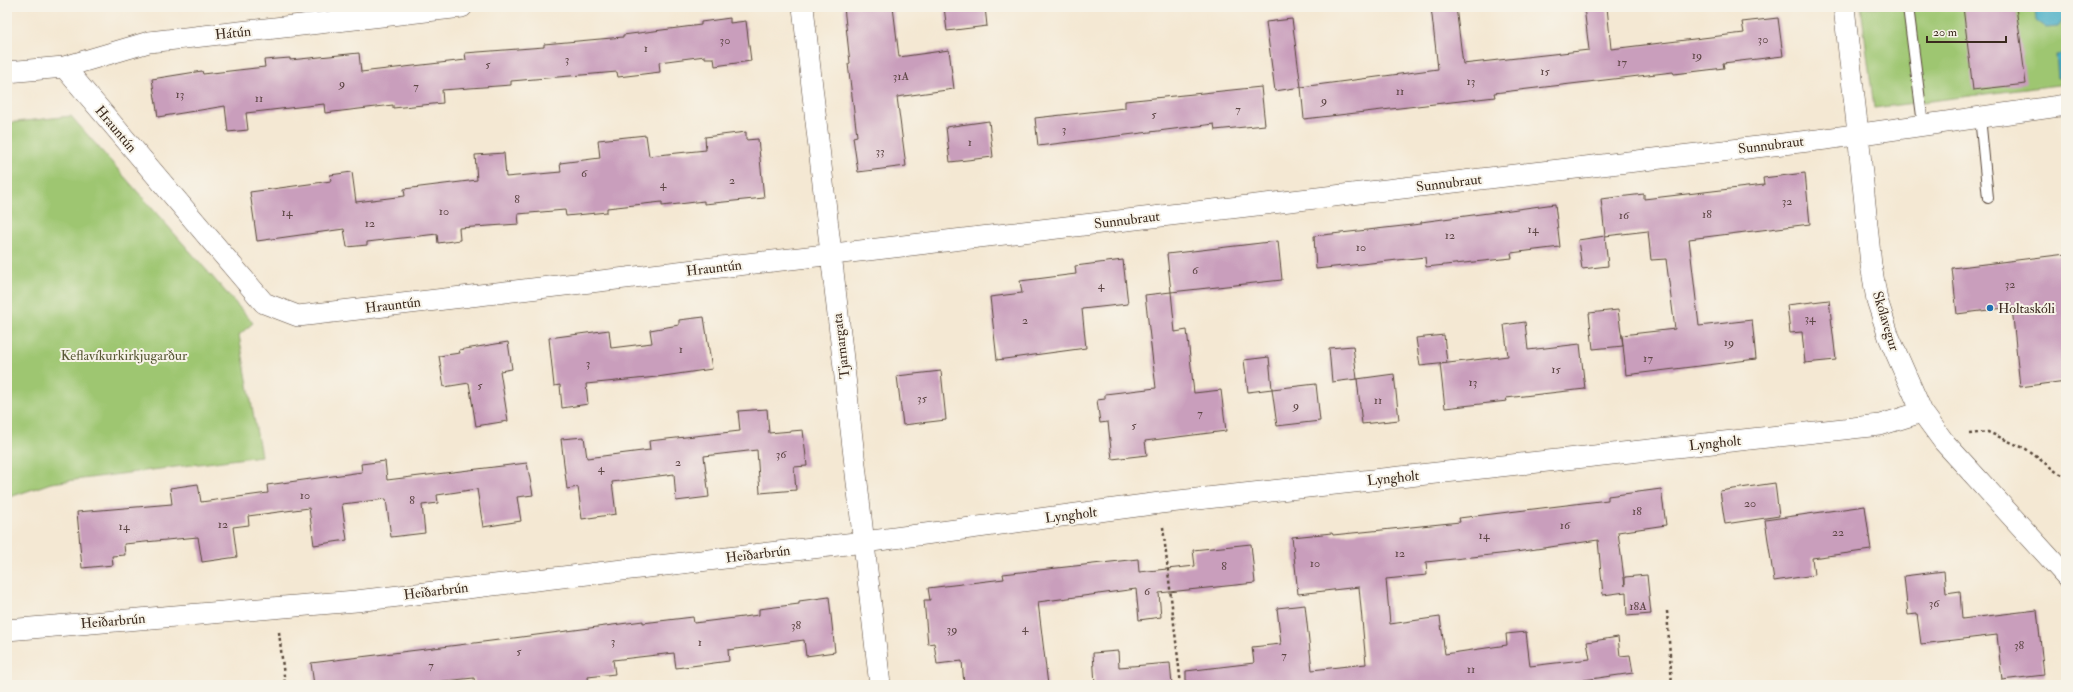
<svg xmlns="http://www.w3.org/2000/svg" width="2073" height="692" font-family="'IM FELL Double Pica',serif">
<rect width="100%" height="100%" fill="#f7f3e8"/>
<filter id="ink" filterUnits="userSpaceOnUse"><feTurbulence type="fractalNoise" baseFrequency=".025" numOctaves="2"/><feDisplacementMap in="SourceGraphic" scale="8" xChannelSelector="R" yChannelSelector="G"/><feConvolveMatrix kernelMatrix="1 2 1 2 8 2 1 2 1" color-interpolation-filters="sRGB"/></filter>
<filter id="wash" filterUnits="userSpaceOnUse"><feTurbulence type="fractalNoise" baseFrequency=".012" numOctaves="4" result="noise"/><feDisplacementMap in="SourceGraphic" scale="16" xChannelSelector="R" yChannelSelector="G"/><feGaussianBlur stdDeviation="0.9" result="paint"/><feColorMatrix in="noise" values="0 0 0 0 0 0 0 0 0 0 0 0 0 0 0 0 0 1.4 0 .05"/><feComposite in="paint" operator="in"/></filter>
<g filter="url(#wash)">
<rect width="100%" height="100%" fill="#f4e8d3"/>
<!-- green -->
<path fill="#9ec671" stroke="#6c7848" d="M 1861,7 L 2066,7 L 2066,84 L 1874,108 Z
M 71,116 L 253,323 L 239,335 L 261,456 L 51,483 L 7,498 L 7,123 Z"/>
<!-- water -->
<path fill="#46adc6" stroke="#406c72" d="M 2035,7 L 2064,7 L 2065,18 L 2058,27 L 2046,28 L 2036,21 Z
M 2066,54 L 2066,77 L 2058,78 L 2056,55 Z"/>
<g id="blocks">
<!-- building -->
<path fill="#c99ebc" d="M 844,7 L 893,7 L 899,57 L 949,50 L 954,89 L 897,97 L 906,166 L 858,172 L 853,137 L 857,136 L 848,64 L 850,63 Z
M 944,7 L 985,7 L 987,26 L 947,31 Z
M 1431,7 L 1456,7 L 1463,64 L 1589,50 L 1584,7 L 1607,7 L 1611,49 L 1744,33 L 1742,22 L 1778,18 L 1783,56 L 1723,63 L 1724,68 L 1674,74 L 1673,72 L 1494,93 L 1495,97 L 1304,119 L 1301,87 L 1438,69 Z
M 1963,7 L 2016,7 L 2026,84 L 1973,90 Z
M 730,18 L 730,23 L 746,21 L 751,61 L 715,66 L 714,58 L 705,58 L 705,56 L 659,62 L 660,72 L 618,77 L 617,72 L 511,81 L 511,85 L 442,90 L 443,103 L 393,108 L 393,105 L 325,113 L 324,104 L 246,113 L 248,130 L 228,132 L 225,106 L 158,117 L 152,79 L 202,71 L 203,74 L 265,67 L 264,60 L 290,58 L 290,60 L 359,53 L 361,72 L 466,60 L 465,53 L 544,47 L 544,44 L 623,37 L 623,35 L 701,25 L 701,22 Z
M 1292,19 L 1301,87 L 1275,91 L 1266,22 Z
M 1261,87 L 1265,125 L 1215,130 L 1214,124 L 1038,146 L 1035,118 L 1125,108 L 1125,101 Z
M 989,121 L 993,157 L 950,162 L 946,127 Z
M 746,132 L 746,140 L 758,139 L 764,198 L 704,204 L 704,201 L 662,206 L 662,202 L 607,208 L 607,212 L 566,216 L 565,210 L 518,214 L 519,224 L 459,228 L 460,240 L 438,243 L 437,234 L 367,242 L 367,245 L 347,247 L 344,229 L 257,241 L 250,192 L 331,181 L 330,175 L 352,172 L 356,202 L 405,196 L 404,189 L 477,180 L 475,155 L 504,153 L 506,177 L 561,172 L 560,163 L 600,158 L 598,140 L 646,135 L 649,156 L 706,150 L 705,137 Z
M 1805,173 L 1810,224 L 1689,239 L 1699,326 L 1752,320 L 1756,359 L 1626,375 L 1622,335 L 1675,329 L 1666,259 L 1651,260 L 1648,231 L 1605,236 L 1601,199 L 1644,194 L 1644,199 L 1764,185 L 1763,178 Z
M 1555,204 L 1560,247 L 1511,253 L 1512,258 L 1426,267 L 1425,257 L 1316,269 L 1314,236 L 1421,224 L 1421,222 Z
M 1605,236 L 1608,266 L 1582,269 L 1578,240 Z
M 1278,241 L 1282,280 L 1171,292 L 1167,254 Z
M 2066,254 L 2066,381 L 2020,387 L 2012,307 L 1957,314 L 1952,268 Z
M 1123,260 L 1128,304 L 1082,309 L 1086,348 L 997,360 L 990,297 L 1022,293 L 1020,281 L 1076,274 L 1075,266 Z
M 1171,292 L 1175,332 L 1187,330 L 1194,393 L 1221,390 L 1226,431 L 1145,441 L 1147,455 L 1112,459 L 1108,422 L 1100,423 L 1097,400 L 1105,399 L 1105,394 L 1156,388 L 1145,295 Z
M 1829,300 L 1836,360 L 1805,363 L 1802,332 L 1790,333 L 1787,305 Z
M 1618,310 L 1623,346 L 1593,349 L 1589,313 Z
M 704,317 L 712,369 L 657,377 L 586,384 L 588,404 L 562,408 L 560,385 L 554,386 L 549,338 L 609,330 L 611,348 L 652,343 L 650,330 L 679,325 L 679,320 Z
M 1525,322 L 1528,350 L 1580,344 L 1585,389 L 1506,398 L 1507,401 L 1445,408 L 1440,364 L 1508,356 L 1504,325 Z
M 1444,335 L 1447,363 L 1420,366 L 1416,338 Z
M 508,342 L 512,369 L 500,371 L 508,421 L 476,426 L 469,383 L 444,387 L 439,356 L 460,353 L 459,350 Z
M 1353,346 L 1357,379 L 1332,382 L 1329,348 Z
M 1269,357 L 1272,389 L 1248,392 L 1244,360 Z
M 941,371 L 946,420 L 903,425 L 897,376 Z
M 1394,374 L 1399,420 L 1362,424 L 1357,379 Z
M 1316,384 L 1320,421 L 1277,426 L 1272,389 Z
M 767,409 L 769,433 L 803,430 L 807,466 L 794,467 L 796,490 L 760,493 L 757,450 L 704,456 L 709,497 L 676,501 L 674,474 L 612,482 L 616,514 L 582,519 L 578,487 L 567,489 L 561,439 L 584,437 L 587,458 L 650,450 L 649,441 L 740,431 L 738,411 Z
M 385,461 L 387,480 L 527,463 L 533,495 L 517,497 L 521,521 L 483,527 L 477,489 L 437,495 L 438,503 L 422,505 L 425,533 L 391,537 L 386,499 L 342,504 L 347,540 L 314,545 L 309,508 L 248,516 L 249,525 L 233,527 L 237,557 L 202,562 L 198,537 L 124,544 L 125,555 L 112,556 L 113,565 L 82,568 L 77,512 L 172,504 L 170,488 L 198,484 L 201,502 L 268,493 L 267,485 L 362,472 L 361,464 Z
M 1775,483 L 1779,516 L 1725,524 L 1720,491 Z
M 1661,489 L 1666,525 L 1618,532 L 1625,586 L 1625,577 L 1647,575 L 1651,614 L 1627,616 L 1626,592 L 1603,595 L 1598,540 L 1509,553 L 1426,562 L 1427,575 L 1386,579 L 1390,624 L 1440,617 L 1445,654 L 1507,645 L 1506,634 L 1526,632 L 1530,666 L 1590,659 L 1587,642 L 1618,637 L 1620,656 L 1630,655 L 1633,673 L 1584,680 L 1585,685 L 1288,685 L 1288,681 L 1251,685 L 1186,685 L 1186,671 L 1254,663 L 1252,647 L 1281,644 L 1277,608 L 1305,605 L 1312,670 L 1366,664 L 1359,587 L 1298,594 L 1292,537 L 1332,533 L 1333,535 L 1460,522 L 1459,518 L 1608,500 L 1608,496 Z
M 1865,506 L 1871,550 L 1812,558 L 1814,575 L 1774,581 L 1765,520 Z
M 1251,544 L 1255,583 L 1159,593 L 1161,617 L 1139,620 L 1136,589 L 1038,602 L 1048,685 L 964,685 L 962,661 L 937,664 L 934,643 L 928,644 L 924,600 L 930,600 L 928,588 L 1004,579 L 1003,574 L 1138,559 L 1139,572 L 1195,566 L 1193,550 Z
M 1944,571 L 1946,593 L 1960,591 L 1962,619 L 2037,610 L 2044,675 L 2002,680 L 1997,635 L 1921,644 L 1917,614 L 1908,615 L 1904,576 Z
M 829,597 L 835,652 L 806,656 L 804,640 L 728,650 L 729,661 L 676,668 L 674,653 L 613,660 L 615,674 L 588,677 L 589,685 L 475,685 L 474,678 L 434,682 L 434,685 L 314,685 L 311,663 L 491,641 L 643,621 L 643,623 L 693,617 L 694,623 L 759,615 L 759,609 L 799,604 L 799,601 Z
M 1118,651 L 1119,667 L 1170,663 L 1172,685 L 1095,685 L 1093,653 Z"/>
</g>
</g>
<g filter="url(#ink)">
<use href="#blocks" fill-opacity="0" stroke="#574639" stroke-width="1"/>
<g fill="none" stroke-linecap="round" stroke-linejoin="round">
<!-- service casing -->
<g stroke="#574639" stroke-width="12">
<path id="service" d="M 1908,7 L 1923,124
M 1980,117 L 1988,198"/>
</g>
<!-- minor casing -->
<g stroke="#574639" stroke-width="22">
<path id="minor" d="M 803,7 L 880,685
M 1844,7 L 1858,133 L 1871,265 L 1877,300 L 1889,337 L 1922,412 L 1944,442 L 2066,576
M 64,67 L 264,303 L 298,316 L 1826,139 L 2066,105
M 7,72 L 64,67 L 149,42 L 462,7
M 7,630 L 356,601 L 864,542 L 1160,503 L 1880,425 L 1922,412"/>
</g>
<!-- path -->
<path stroke="#574639" stroke-width="2.5" stroke-dasharray="3 3" stroke-linecap="butt" d="M 1969,434 L 1988,432 L 2026,449 L 2058,473 L 2066,476
M 1163,527 L 1181,685
M 1667,611 L 1672,685
M 279,632 L 285,685"/>
<!-- service -->
<use href="#service" stroke="#fff" stroke-width="10"/>
<!-- minor -->
<use href="#minor" stroke="#fff" stroke-width="21"/>
</g>
</g>
<!-- markers -->
<circle fill="#1f6fb2" stroke="#f7f3e8" stroke-width="1.5" cx="1990" cy="308" r="4"/>
<g text-anchor="middle" dominant-baseline="central" stroke-width="4" stroke-linejoin="round" paint-order="stroke">
<!-- number labels -->
<g font-size="12" fill="#5e4746">
<text x="1763" y="39">30</text>
<text x="725" y="40">30</text>
<text x="646" y="48">1</text>
<text x="1697" y="55">19</text>
<text x="567" y="59">3</text>
<text x="1622" y="62">17</text>
<text x="488" y="64">5</text>
<text x="1545" y="71">15</text>
<text x="901" y="76">31A</text>
<text x="1471" y="81">13</text>
<text x="342" y="83">9</text>
<text x="416" y="86">7</text>
<text x="1400" y="91">11</text>
<text x="180" y="94">13</text>
<text x="259" y="98">11</text>
<text x="1324" y="100">9</text>
<text x="1238" y="109">7</text>
<text x="1154" y="114">5</text>
<text x="1064" y="129">3</text>
<text x="970" y="142">1</text>
<text x="880" y="151">33</text>
<text x="584" y="173">6</text>
<text x="732" y="180">2</text>
<text x="663" y="184">4</text>
<text x="517" y="199">8</text>
<text x="1787" y="201">32</text>
<text x="444" y="211">10</text>
<text x="287" y="212">14</text>
<text x="1707" y="214">18</text>
<text x="1624" y="215">16</text>
<text x="370" y="223">12</text>
<text x="1533" y="229">14</text>
<text x="1450" y="235">12</text>
<text x="1361" y="247">10</text>
<text x="1195" y="270">6</text>
<text x="2010" y="284">32</text>
<text x="1101" y="285">4</text>
<text x="1810" y="318">34</text>
<text x="1025" y="320">2</text>
<text x="1729" y="342">19</text>
<text x="681" y="349">1</text>
<text x="1648" y="358">17</text>
<text x="588" y="363">3</text>
<text x="1556" y="369">15</text>
<text x="1473" y="382">13</text>
<text x="480" y="385">5</text>
<text x="922" y="398">35</text>
<text x="1378" y="400">11</text>
<text x="1296" y="405">9</text>
<text x="1200" y="413">7</text>
<text x="1134" y="425">5</text>
<text x="781" y="454">36</text>
<text x="678" y="462">2</text>
<text x="601" y="468">4</text>
<text x="305" y="495">10</text>
<text x="412" y="500">8</text>
<text x="1750" y="503">20</text>
<text x="1637" y="511">18</text>
<text x="223" y="524">12</text>
<text x="1565" y="525">16</text>
<text x="124" y="526">14</text>
<text x="1838" y="532">22</text>
<text x="1484" y="535">14</text>
<text x="1400" y="553">12</text>
<text x="1315" y="563">10</text>
<text x="1224" y="566">8</text>
<text x="1147" y="591">6</text>
<text x="1934" y="603">36</text>
<text x="1638" y="606">18A</text>
<text x="796" y="625">38</text>
<text x="1025" y="628">4</text>
<text x="952" y="629">39</text>
<text x="613" y="641">3</text>
<text x="700" y="642">1</text>
<text x="2019" y="645">38</text>
<text x="519" y="651">5</text>
<text x="1284" y="655">7</text>
<text x="431" y="665">7</text>
<text x="1471" y="669">11</text>
</g>
<!-- street labels -->
<g font-size="14" fill="#3b2a1e" stroke="#f7f3e8">
<text transform="translate(233 33) rotate(-6)">Hátún</text>
<text transform="translate(116 129) rotate(50)">Hrauntún</text>
<text transform="translate(1771 145) rotate(-7)">Sunnubraut</text>
<text transform="translate(1449 183) rotate(-7)">Sunnubraut</text>
<text transform="translate(1127 220) rotate(-7)">Sunnubraut</text>
<text transform="translate(714 268) rotate(-7)">Hrauntún</text>
<text transform="translate(393 305) rotate(-7)">Hrauntún</text>
<text transform="translate(1886 321) rotate(73)">Skólavegur</text>
<text transform="translate(841 346) rotate(-97)">Tjarnargata</text>
<text transform="translate(1715 443) rotate(-6)">Lyngholt</text>
<text transform="translate(1393 478) rotate(-6)">Lyngholt</text>
<text transform="translate(1071 515) rotate(-7)">Lyngholt</text>
<text transform="translate(758 554) rotate(-7)">Heiðarbrún</text>
<text transform="translate(436 591) rotate(-7)">Heiðarbrún</text>
<text transform="translate(113 621) rotate(-5)">Heiðarbrún</text>
</g>
<!-- poi labels -->
<g font-size="14" fill="#3b2a1e" stroke="#f7f3e8" text-anchor="start">
<text x="1998" y="308">Holtaskóli</text>
</g>
<!-- park labels -->
<g font-size="14" fill="#595937" stroke="#f7f3e8">
<text x="124" y="355">Keflavíkurkirkjugarður</text>
</g>
</g>
<!-- margin -->
<rect width="2073" height="692" fill="none" stroke="#f7f3e8" stroke-width="24"/>
<!-- scale -->
<path d="M1927 36v6h79v-6" fill="none" stroke="#3b2a1e" stroke-width="2"/>
<text x="1933" y="36" font-size="12" fill="#3b2a1e" stroke="#f7f3e8" stroke-width="3" paint-order="stroke">20 m</text>
</svg>
